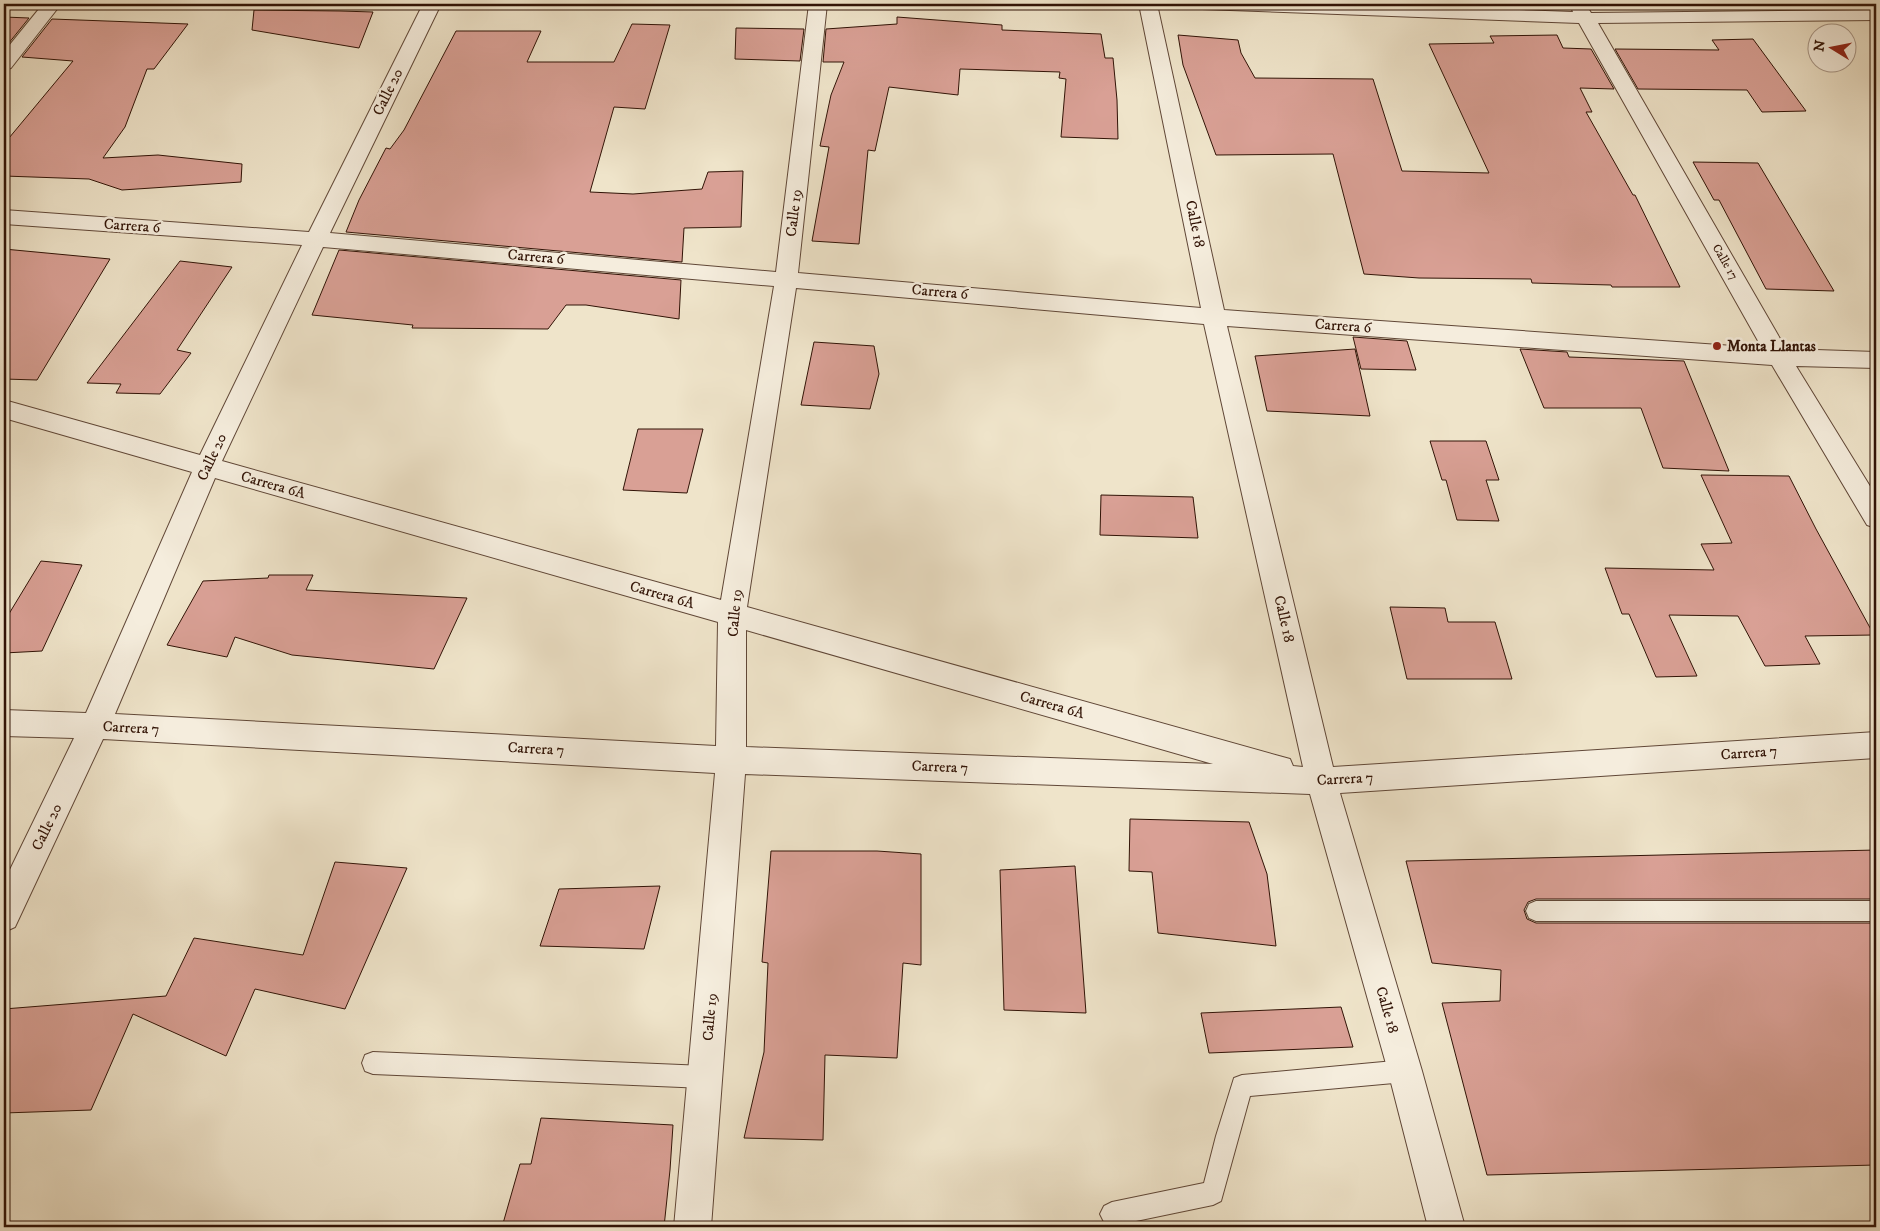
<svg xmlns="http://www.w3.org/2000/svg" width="1880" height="1231" font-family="'IM FELL DW Pica',serif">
<rect width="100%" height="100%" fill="#efe4ca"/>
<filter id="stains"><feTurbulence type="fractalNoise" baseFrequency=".004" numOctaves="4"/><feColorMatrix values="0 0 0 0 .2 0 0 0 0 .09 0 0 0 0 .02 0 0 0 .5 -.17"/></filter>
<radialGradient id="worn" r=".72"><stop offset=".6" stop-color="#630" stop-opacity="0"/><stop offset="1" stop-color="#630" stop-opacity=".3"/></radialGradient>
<!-- building -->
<path fill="#d9a095" stroke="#311306" d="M 254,10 L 340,11 L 373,12 L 359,48 L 252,30 Z
M 4,17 L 29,18 L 4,49 Z
M 897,17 L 1002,25 L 1002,30 L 1101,34 L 1105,58 L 1113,58 L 1117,100 L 1118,139 L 1061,137 L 1066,79 L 1059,78 L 1060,72 L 960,69 L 958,95 L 889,87 L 875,151 L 868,150 L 859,244 L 812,241 L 829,147 L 820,146 L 831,95 L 844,62 L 823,62 L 826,29 L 897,24 Z
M 52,19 L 188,24 L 154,69 L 147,69 L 125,127 L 103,158 L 158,155 L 242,164 L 241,182 L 122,190 L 89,179 L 4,176 L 4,144 L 73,61 L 22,57 Z
M 632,24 L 670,25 L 645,109 L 614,107 L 590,192 L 633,194 L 702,189 L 708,172 L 743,171 L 741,227 L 684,228 L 682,262 L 346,232 L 359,200 L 386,148 L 390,149 L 404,130 L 456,31 L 541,31 L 527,62 L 614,62 Z
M 736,28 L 804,29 L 800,61 L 735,59 Z
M 1178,35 L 1238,40 L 1241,53 L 1255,78 L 1373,79 L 1402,171 L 1489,173 L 1429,44 L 1494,43 L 1490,36 L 1557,35 L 1563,48 L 1591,49 L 1614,89 L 1580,88 L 1592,112 L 1586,112 L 1633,195 L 1635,195 L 1680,287 L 1612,287 L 1611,285 L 1532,283 L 1531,279 L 1419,278 L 1364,274 L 1333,154 L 1216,155 L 1183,65 Z
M 1753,39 L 1806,111 L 1762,112 L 1747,90 L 1638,89 L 1615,49 L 1719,50 L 1712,40 Z
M 1693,162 L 1758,163 L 1834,291 L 1766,289 L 1719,200 L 1714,200 Z
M 4,249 L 110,259 L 37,380 L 4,379 Z
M 339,250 L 681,280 L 679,319 L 586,305 L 566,305 L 548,329 L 412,328 L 413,325 L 312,315 Z
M 180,261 L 232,267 L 177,350 L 191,353 L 160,394 L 116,393 L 121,384 L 87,383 Z
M 1353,337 L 1407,341 L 1416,370 L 1361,369 Z
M 814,342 L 874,346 L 879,374 L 870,409 L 801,405 Z
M 1355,349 L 1370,416 L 1267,411 L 1255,356 Z
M 1520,349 L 1567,352 L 1569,357 L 1684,361 L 1729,471 L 1663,468 L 1641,408 L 1544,408 Z
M 638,429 L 703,429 L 687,493 L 623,490 Z
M 1430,441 L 1486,441 L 1499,480 L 1486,480 L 1499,521 L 1457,520 L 1446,480 L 1442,480 Z
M 1701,475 L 1789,476 L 1816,529 L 1874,635 L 1805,636 L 1820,664 L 1765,666 L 1738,616 L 1669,615 L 1697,676 L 1656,677 L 1629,614 L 1622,614 L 1605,568 L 1714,570 L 1701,544 L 1732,543 Z
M 1101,495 L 1193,497 L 1198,538 L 1100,535 Z
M 41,561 L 82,565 L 42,651 L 4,653 L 4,622 Z
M 269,575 L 313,575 L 306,590 L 467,598 L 434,669 L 292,655 L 235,637 L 227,657 L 167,645 L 203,581 L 268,578 Z
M 1390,607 L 1445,608 L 1448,622 L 1495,622 L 1512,679 L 1407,679 Z
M 1130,819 L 1249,822 L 1267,874 L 1276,946 L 1158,933 L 1152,872 L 1129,871 Z
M 1876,850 L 1876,899 L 1536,899 L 1528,902 L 1524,910 L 1527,919 L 1536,923 L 1876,923 L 1876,1165 L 1487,1175 L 1442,1003 L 1500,1001 L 1501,970 L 1432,963 L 1406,861 Z
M 771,851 L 877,851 L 921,854 L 921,965 L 903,963 L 897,1058 L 825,1055 L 823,1140 L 744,1138 L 764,1052 L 768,963 L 762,962 Z
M 335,862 L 407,868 L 345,1009 L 255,989 L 226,1056 L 133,1014 L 91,1110 L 4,1113 L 4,1009 L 166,996 L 194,938 L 303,955 Z
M 1075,866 L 1086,1013 L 1004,1010 L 1000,870 Z
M 660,886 L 644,949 L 540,946 L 559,889 Z
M 1341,1007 L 1353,1047 L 1209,1053 L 1201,1013 Z
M 541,1118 L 673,1125 L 670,1170 L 664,1227 L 502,1227 L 520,1164 L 531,1164 Z"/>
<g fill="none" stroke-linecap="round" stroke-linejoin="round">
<!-- service casing -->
<g stroke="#604737" stroke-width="2">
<path id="service" d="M 1536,901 L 1876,901 L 1876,921 L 1536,921 L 1529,918 L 1526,911 L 1529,904 Z
M 373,1052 L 705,1066 L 713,1069 L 716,1077 L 713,1085 L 705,1088 L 373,1074 L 365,1071 L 362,1063 L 365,1055 Z
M 1405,1060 L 1413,1063 L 1416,1071 L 1413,1079 L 1405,1082 L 1250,1096 L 1221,1201 L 1213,1205 L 1112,1226 L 1104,1222 L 1100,1214 L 1104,1206 L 1112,1202 L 1204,1183 L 1216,1136 L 1234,1078 L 1242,1075 Z"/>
</g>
<!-- minor casing -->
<g stroke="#604737" stroke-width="2">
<path id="minor" d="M 43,4 L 61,4 L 11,68 L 4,70 L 4,52 Z
M 423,4 L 441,4 L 330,233 L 776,272 L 809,4 L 827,4 L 798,273 L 1201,308 L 1139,4 L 1157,4 L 1224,310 L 1762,348 L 1579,23 L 1202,9 L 1196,8 L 1193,4 L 1342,4 L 1573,12 L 1570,4 L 1586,4 L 1591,13 L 1876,10 L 1876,20 L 1598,23 L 1786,349 L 1876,352 L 1876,368 L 1796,366 L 1876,496 L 1876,528 L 1867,525 L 1772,365 L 1227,326 L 1333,767 L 1876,732 L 1876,758 L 1340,793 L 1422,1071 L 1465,1227 L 1428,1227 L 1388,1071 L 1310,794 L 745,774 L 711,1227 L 674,1227 L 715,773 L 103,739 L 15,927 L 4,932 L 4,882 L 74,738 L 4,736 L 4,710 L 86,713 L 192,472 L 4,418 L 4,400 L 200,455 L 302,245 L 4,224 L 4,210 L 309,232 ZM 323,247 L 774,286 L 721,600 L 222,461 ZM 796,288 L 1204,324 L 1303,767 L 1293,766 L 1290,759 L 1279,756 L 747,607 ZM 215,478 L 718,622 L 716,746 L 115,714 ZM 746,630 L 1213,764 L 746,747 Z"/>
</g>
<!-- service -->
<use href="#service" fill="#f5eddd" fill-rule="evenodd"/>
<!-- minor -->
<use href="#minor" fill="#f5eddd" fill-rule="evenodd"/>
</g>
<!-- markers -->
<circle fill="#8f2418" stroke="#f5eddd" stroke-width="2" cx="1717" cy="346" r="5"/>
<g text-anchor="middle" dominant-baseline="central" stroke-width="5" stroke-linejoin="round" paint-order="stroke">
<!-- far-street labels -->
<g font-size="12" fill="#311306" stroke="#f5eddd">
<text transform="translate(1725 262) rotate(60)">Calle 17</text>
</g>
<!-- street labels -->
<g font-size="15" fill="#311306" stroke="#f5eddd">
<text transform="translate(388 92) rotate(-64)">Calle 20</text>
<text transform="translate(794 213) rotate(-83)">Calle 19</text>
<text transform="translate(1195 224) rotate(78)">Calle 18</text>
<text transform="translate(132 226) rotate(4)">Carrera 6</text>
<text transform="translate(536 257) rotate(5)">Carrera 6</text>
<text transform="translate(940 292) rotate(5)">Carrera 6</text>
<text transform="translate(1343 326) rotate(4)">Carrera 6</text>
<text transform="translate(212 457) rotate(-65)">Calle 20</text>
<text transform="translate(273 485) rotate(16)">Carrera 6A</text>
<text transform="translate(662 595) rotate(16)">Carrera 6A</text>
<text transform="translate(735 613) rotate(-85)">Calle 19</text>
<text transform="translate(1284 619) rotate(77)">Calle 18</text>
<text transform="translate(1052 705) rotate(16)">Carrera 6A</text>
<text transform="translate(131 728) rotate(3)">Carrera 7</text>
<text transform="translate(536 749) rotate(3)">Carrera 7</text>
<text transform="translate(1749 753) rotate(-4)">Carrera 7</text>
<text transform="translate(940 767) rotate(2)">Carrera 7</text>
<text transform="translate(1345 779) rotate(-3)">Carrera 7</text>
<text transform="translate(47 827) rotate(-64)">Calle 20</text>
<text transform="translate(1387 1010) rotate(74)">Calle 18</text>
<text transform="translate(710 1017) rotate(-85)">Calle 19</text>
</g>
<!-- poi labels -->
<g font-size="15" font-weight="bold" fill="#311306" stroke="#f5eddd" text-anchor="start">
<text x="1727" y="346">Monta Llantas</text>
</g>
</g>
<!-- margin -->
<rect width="1880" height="1231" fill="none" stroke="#efe4ca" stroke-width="20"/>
<rect x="5" y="5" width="1870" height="1221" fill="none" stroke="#311306" stroke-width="2.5"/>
<rect x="10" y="10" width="1860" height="1211" fill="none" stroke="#311306"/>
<!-- north arrow -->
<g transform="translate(1832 48) rotate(280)"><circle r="24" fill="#f5eddd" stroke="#a79687"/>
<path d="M0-4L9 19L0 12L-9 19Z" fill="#8f2418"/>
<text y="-8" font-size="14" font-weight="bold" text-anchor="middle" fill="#311306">N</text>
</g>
<rect width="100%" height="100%" filter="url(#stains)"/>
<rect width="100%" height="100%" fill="url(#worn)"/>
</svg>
